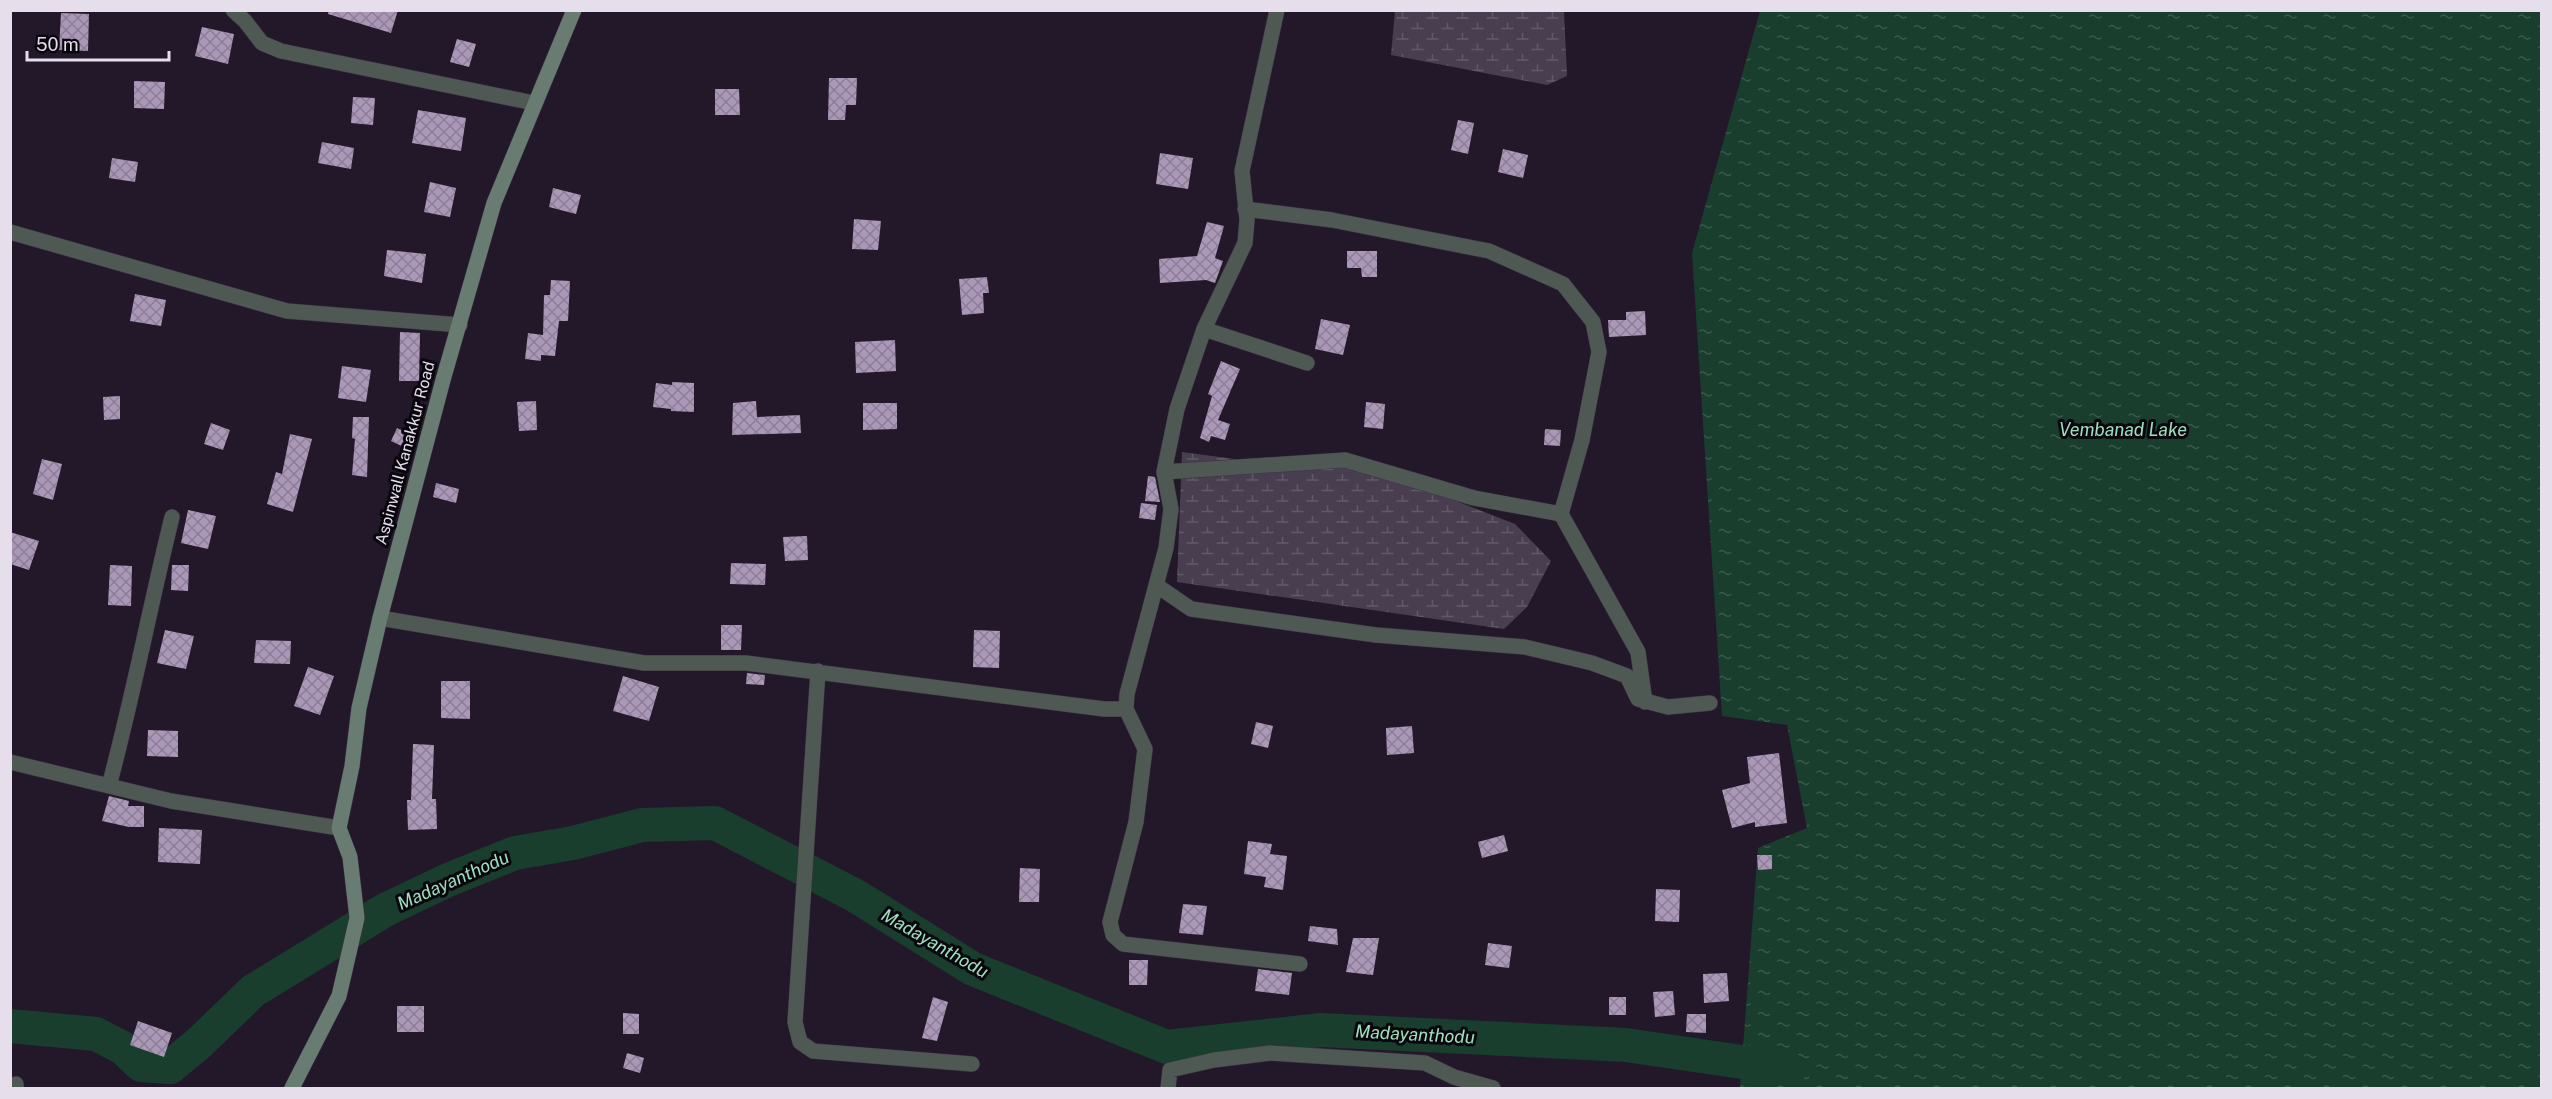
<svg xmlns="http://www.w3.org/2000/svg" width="2552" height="1099" font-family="'Public Sans',sans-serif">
<defs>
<pattern id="wetland-marsh" width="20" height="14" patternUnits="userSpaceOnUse" patternTransform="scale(1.5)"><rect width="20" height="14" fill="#483e4f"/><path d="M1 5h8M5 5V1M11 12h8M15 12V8" fill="none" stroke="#625968"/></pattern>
<pattern id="water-ripples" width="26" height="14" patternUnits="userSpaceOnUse" patternTransform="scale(1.5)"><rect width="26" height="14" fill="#193e2d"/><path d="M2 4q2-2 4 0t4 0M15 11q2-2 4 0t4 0" fill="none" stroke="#3a594c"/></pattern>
<pattern id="building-cross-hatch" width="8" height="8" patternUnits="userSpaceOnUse" patternTransform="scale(1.5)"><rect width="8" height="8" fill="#ab98b9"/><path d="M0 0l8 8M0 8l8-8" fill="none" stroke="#8c7e96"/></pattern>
</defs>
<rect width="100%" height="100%" fill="#23182a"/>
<!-- wetland -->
<path fill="url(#wetland-marsh)" d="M 1395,11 L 1564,11 L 1567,76 L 1547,85 L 1391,55 Z
M 1182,452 L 1280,465 L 1372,468 L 1515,524 L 1551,561 L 1527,607 L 1504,629 L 1177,582 Z"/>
<!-- water -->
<path fill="url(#water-ripples)" d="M 1760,11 L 2541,11 L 2541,1088 L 1740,1088 L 1758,848 L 1807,828 L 1787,725 L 1722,716 L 1692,253 Z"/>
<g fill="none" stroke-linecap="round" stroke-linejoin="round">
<!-- river -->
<path stroke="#193e2d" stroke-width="34" d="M 10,1026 L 96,1034 L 123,1048 L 141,1065 L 170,1067 L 198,1044 L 253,991 L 385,910 L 448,880 L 515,853 L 573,843 L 642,825 L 715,823 L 856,896 L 973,969 L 1167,1047 L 1321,1030 L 1626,1045 L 1789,1069"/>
</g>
<!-- building -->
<path fill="url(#building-cross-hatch)" d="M 329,10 L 398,10 L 391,33 L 328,14 Z
M 61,13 L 89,14 L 88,51 L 59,50 Z
M 202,27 L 234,34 L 228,64 L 195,56 Z
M 457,39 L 476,44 L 469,67 L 450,62 Z
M 829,78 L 857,78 L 856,105 L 846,105 L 845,120 L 828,120 Z
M 134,81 L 165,82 L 164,109 L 134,108 Z
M 715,89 L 739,89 L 740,115 L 715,115 Z
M 353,97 L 375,98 L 373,125 L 351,123 Z
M 418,110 L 466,118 L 461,151 L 412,143 Z
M 1458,120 L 1474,123 L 1468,154 L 1451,150 Z
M 322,142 L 354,148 L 351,169 L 318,163 Z
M 1503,149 L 1528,155 L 1523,178 L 1498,172 Z
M 1160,153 L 1193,158 L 1188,189 L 1156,184 Z
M 112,158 L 138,162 L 135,182 L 109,178 Z
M 430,182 L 456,188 L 450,217 L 424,212 Z
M 553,188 L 581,195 L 576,214 L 549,207 Z
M 854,219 L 881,221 L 878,250 L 852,249 Z
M 1207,222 L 1224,226 L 1215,258 L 1223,261 L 1215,283 L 1206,280 L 1160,283 L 1159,259 L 1197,256 Z
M 387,250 L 426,254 L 422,283 L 384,276 Z
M 1347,251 L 1377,251 L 1377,277 L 1362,277 L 1361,268 L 1347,268 Z
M 987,277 L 989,293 L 983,293 L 984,313 L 962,315 L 959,279 Z
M 551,280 L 570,281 L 568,321 L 559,321 L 555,356 L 541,355 L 541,361 L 525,359 L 528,333 L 543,335 L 544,295 L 550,295 Z
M 135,294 L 166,300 L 161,326 L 130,321 Z
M 1645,311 L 1646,335 L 1609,337 L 1608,320 L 1626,320 L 1626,312 Z
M 1321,319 L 1350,325 L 1343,355 L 1315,349 Z
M 400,332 L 420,333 L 419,381 L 399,381 Z
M 895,340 L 896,371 L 856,373 L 855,342 Z
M 1221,361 L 1240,369 L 1218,420 L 1230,424 L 1225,440 L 1211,436 L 1209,442 L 1200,438 L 1212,396 L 1208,394 Z
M 342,366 L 371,370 L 366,402 L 338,398 Z
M 672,382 L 694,383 L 694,412 L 671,411 L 671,409 L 653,407 L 656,383 L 672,385 Z
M 120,396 L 120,419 L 104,420 L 103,397 Z
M 536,401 L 537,430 L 519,431 L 517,402 Z
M 756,401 L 757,417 L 800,415 L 801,433 L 732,435 L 733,403 Z
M 1366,402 L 1385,404 L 1383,429 L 1364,427 Z
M 863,403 L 897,403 L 897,429 L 863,430 Z
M 353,417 L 369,417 L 367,477 L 352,475 L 355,439 L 352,438 Z
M 211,423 L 230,430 L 223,450 L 204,444 Z
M 397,428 L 414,436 L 408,449 L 391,441 Z
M 1545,429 L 1561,430 L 1560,446 L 1544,445 Z
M 290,434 L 312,439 L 293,512 L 267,504 L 276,472 L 282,474 Z
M 42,459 L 62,464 L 53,500 L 33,494 Z
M 1148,476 L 1155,477 L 1160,502 L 1145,501 Z
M 436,483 L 459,489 L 456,503 L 433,497 Z
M 1141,503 L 1157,505 L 1155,520 L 1139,518 Z
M 188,510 L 216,516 L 208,549 L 181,543 Z
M 10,532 L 39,541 L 29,570 L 10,564 Z
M 807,536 L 808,560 L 785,561 L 783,537 Z
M 731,563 L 766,564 L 765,585 L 730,584 Z
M 110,565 L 132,566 L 131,606 L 108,605 Z
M 172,565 L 189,565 L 188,591 L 171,590 Z
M 721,625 L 742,625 L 741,650 L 721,650 Z
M 165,630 L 194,636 L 186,669 L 157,663 Z
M 974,630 L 1000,631 L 999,668 L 973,667 Z
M 256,640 L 291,641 L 290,664 L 254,663 Z
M 308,667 L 334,676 L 320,715 L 294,706 Z
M 747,673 L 765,675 L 764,685 L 746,684 Z
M 623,676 L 659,687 L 649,721 L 613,711 Z
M 441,681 L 470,681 L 470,719 L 441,718 Z
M 1256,722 L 1273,726 L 1268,748 L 1251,744 Z
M 1412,726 L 1414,753 L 1387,755 L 1386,728 Z
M 148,730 L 178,731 L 178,757 L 147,756 Z
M 413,744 L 434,745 L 432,799 L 436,799 L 437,829 L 408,830 L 407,800 L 411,800 Z
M 1779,753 L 1787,823 L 1755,827 L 1755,822 L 1732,828 L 1722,790 L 1750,783 L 1747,757 Z
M 109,796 L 129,801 L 128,806 L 144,806 L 144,827 L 129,827 L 102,821 Z
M 159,828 L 202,830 L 200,864 L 158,862 Z
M 1504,835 L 1508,851 L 1482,858 L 1478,842 Z
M 1248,841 L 1272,844 L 1270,854 L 1287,856 L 1283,890 L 1264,887 L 1266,877 L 1244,874 Z
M 1757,855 L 1772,855 L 1772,869 L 1758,870 Z
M 1020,868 L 1040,869 L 1039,902 L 1019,902 Z
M 1656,889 L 1680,890 L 1679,922 L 1655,921 Z
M 1183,904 L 1207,906 L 1203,935 L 1179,933 Z
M 1310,926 L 1337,929 L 1338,945 L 1308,941 Z
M 1353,938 L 1379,938 L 1373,975 L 1346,972 Z
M 1488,943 L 1512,946 L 1509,968 L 1485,965 Z
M 1129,960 L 1148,960 L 1147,985 L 1129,985 Z
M 1258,969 L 1292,973 L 1289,995 L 1255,991 Z
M 1727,973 L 1729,1001 L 1704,1003 L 1703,974 Z
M 1673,991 L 1675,1015 L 1655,1017 L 1653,992 Z
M 933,997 L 948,1002 L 937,1041 L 922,1038 Z
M 1609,997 L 1626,997 L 1626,1015 L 1609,1015 Z
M 397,1006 L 424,1006 L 424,1032 L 397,1032 Z
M 623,1013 L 639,1014 L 639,1034 L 623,1034 Z
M 1687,1014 L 1706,1014 L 1706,1033 L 1686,1032 Z
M 138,1021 L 172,1033 L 164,1057 L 130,1045 Z
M 627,1053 L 644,1058 L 640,1073 L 623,1068 Z"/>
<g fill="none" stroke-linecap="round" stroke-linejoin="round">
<!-- street casing -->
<g stroke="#3e3445" stroke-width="16">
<path id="street" d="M 233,10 L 245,21 L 262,43 L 281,51 L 534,103
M 1245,209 L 1332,220 L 1489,251 L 1563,284 L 1593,322 L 1599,352 L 1582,440 L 1561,514 L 1638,652 L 1645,702
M 10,232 L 287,311 L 460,325
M 1204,329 L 1307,363
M 1164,472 L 1345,460 L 1474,498 L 1561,514
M 1156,585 L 1191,609 L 1376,635 L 1525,647 L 1592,663 L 1627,676 L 1638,699 L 1668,707 L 1710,703
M 380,618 L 644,663 L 746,663 L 1104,709 L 1126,709 L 1127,694 L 1166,548 L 1171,509 L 1164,472 L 1177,409 L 1204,329 L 1245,243 L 1247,220 L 1242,171 L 1277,10
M 818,671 L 795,1022 L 800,1042 L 813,1051 L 972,1064
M 1126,709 L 1145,749 L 1136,822 L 1110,922 L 1113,935 L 1123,944 L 1300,964
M 10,762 L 171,801 L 339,828
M 109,786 C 133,697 150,606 172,517
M 16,1088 L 16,1084
M 1168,1088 L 1170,1070 L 1214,1060 L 1270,1053 L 1425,1063 L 1454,1077 L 1493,1088"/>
</g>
<!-- secondary casing -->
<g stroke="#3e3445" stroke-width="16">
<path id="secondary" d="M 292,1088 L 339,996 L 357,918 L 350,857 L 339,828 L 352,766 L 359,708 L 380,618 L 443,380 L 494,203 L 574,10"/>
</g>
<!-- street -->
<use href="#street" stroke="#4e5953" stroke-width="15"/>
<!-- secondary -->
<use href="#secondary" stroke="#697c72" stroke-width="15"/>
</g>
<g text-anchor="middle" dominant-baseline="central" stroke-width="6" stroke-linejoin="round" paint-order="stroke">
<!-- street labels -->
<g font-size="16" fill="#e6deeb" stroke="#0a060d">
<text transform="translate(405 453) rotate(-75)">Aspinwall Kanakkur Road</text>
</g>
<!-- water labels -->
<g font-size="18" font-style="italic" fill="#9de0be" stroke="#0a060d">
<text x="2123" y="429">Vembanad Lake</text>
<text transform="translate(453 880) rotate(-24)">Madayanthodu</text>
<text transform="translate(935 943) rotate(30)">Madayanthodu</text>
<text transform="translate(1415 1034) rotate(3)">Madayanthodu</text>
</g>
</g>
<!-- border -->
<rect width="2552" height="1099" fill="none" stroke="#e6deeb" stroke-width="24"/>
<!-- scale -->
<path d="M27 51v9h142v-9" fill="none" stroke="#e6deeb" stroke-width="3"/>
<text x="36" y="51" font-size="18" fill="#e6deeb" stroke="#0a060d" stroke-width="4.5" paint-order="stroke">50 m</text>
</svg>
